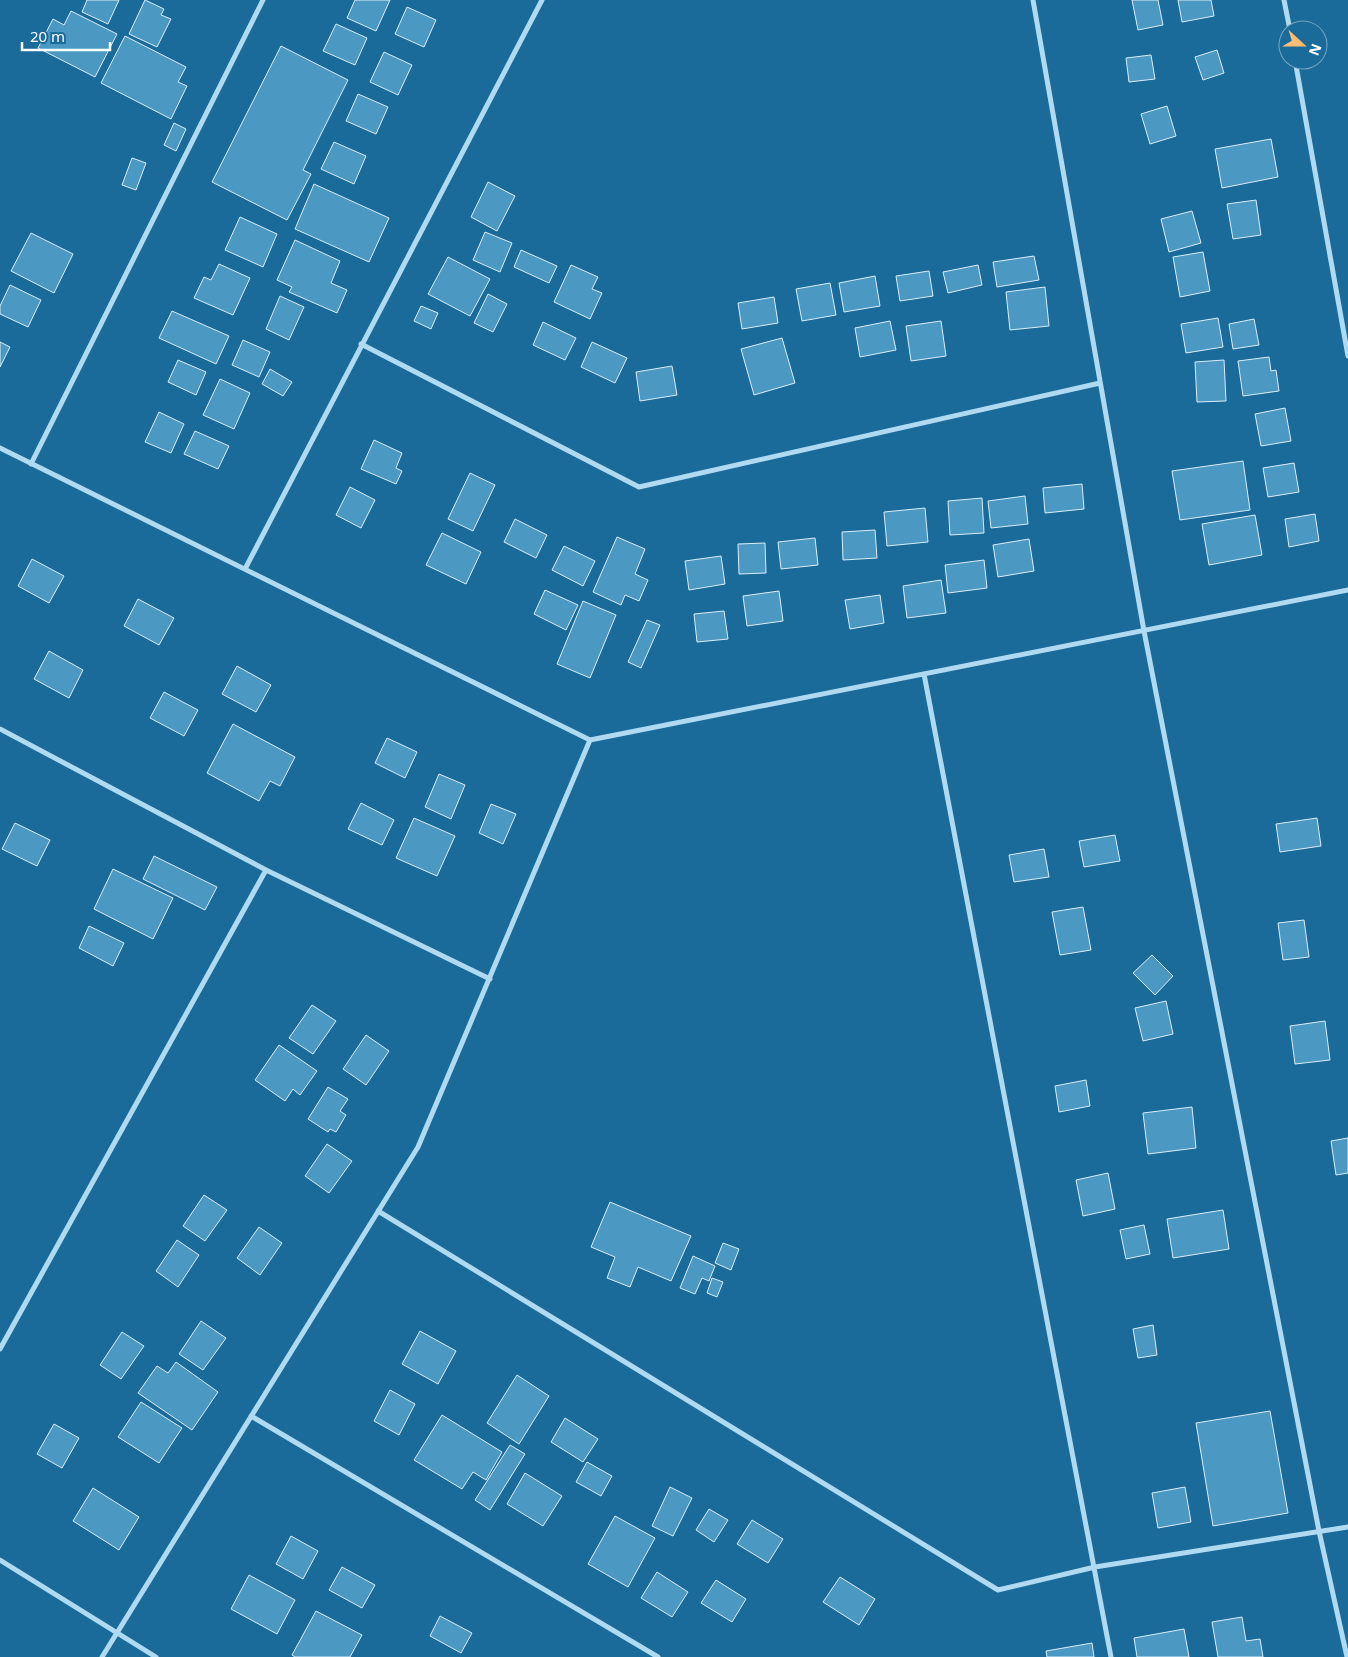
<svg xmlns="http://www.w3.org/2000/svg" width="1348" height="1657" font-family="'Noto Sans',sans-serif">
<rect width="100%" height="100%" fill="#1a6a9a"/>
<!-- building -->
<path fill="#4b98c3" stroke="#d7effc" d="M 87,0 L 119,0 L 108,24 L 82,12 Z
M 145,0 L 164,9 L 161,15 L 171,19 L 157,47 L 129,34 Z
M 355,0 L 390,0 L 376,31 L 347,18 Z
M 1132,0 L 1158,0 L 1163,25 L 1138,30 Z
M 1178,0 L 1211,0 L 1214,16 L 1182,22 Z
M 407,7 L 436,20 L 424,47 L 395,34 Z
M 71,11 L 117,34 L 95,77 L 38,48 L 53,19 L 64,25 Z
M 336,24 L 367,38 L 355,65 L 323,51 Z
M 125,36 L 186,67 L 178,82 L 187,86 L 171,119 L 101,83 Z
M 281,46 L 348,80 L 303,170 L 311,174 L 287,220 L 212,182 Z
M 1217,50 L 1224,73 L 1203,80 L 1195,57 Z
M 384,52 L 412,65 L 398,95 L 370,82 Z
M 1151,55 L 1155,79 L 1129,82 L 1126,58 Z
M 358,94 L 388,107 L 376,134 L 346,121 Z
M 1167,106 L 1176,136 L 1150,144 L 1141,114 Z
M 174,123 L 186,129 L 176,151 L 164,145 Z
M 1271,139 L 1278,177 L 1222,188 L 1215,149 Z
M 334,142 L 366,156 L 354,184 L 321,169 Z
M 132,158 L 146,163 L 136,190 L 122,185 Z
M 488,182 L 515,196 L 497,231 L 471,217 Z
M 314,184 L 389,218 L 369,262 L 295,229 Z
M 1256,200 L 1261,235 L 1233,239 L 1227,204 Z
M 1192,211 L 1201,243 L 1169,252 L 1161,219 Z
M 240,217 L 277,234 L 263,267 L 225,250 Z
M 485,232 L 512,243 L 500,272 L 473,260 Z
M 31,233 L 73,254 L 54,293 L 11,271 Z
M 295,240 L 340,261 L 331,283 L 347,290 L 337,313 L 289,292 L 292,287 L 277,280 Z
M 521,250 L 557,266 L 549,283 L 514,267 Z
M 1203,252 L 1210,291 L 1180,297 L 1173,257 Z
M 1034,256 L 1039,280 L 997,287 L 993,262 Z
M 448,257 L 490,279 L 470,316 L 428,294 Z
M 219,264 L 250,278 L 233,315 L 194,298 L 204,277 L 211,280 Z
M 571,265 L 598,277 L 592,289 L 602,293 L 590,319 L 554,302 Z
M 978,265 L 982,285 L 948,293 L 943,272 Z
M 929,271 L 933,296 L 900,301 L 896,276 Z
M 875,276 L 880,306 L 844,312 L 839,283 Z
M 830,283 L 836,315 L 802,321 L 796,289 Z
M 10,285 L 41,300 L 28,327 L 0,314 L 0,306 Z
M 1045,287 L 1049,326 L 1010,330 L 1006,292 Z
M 488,294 L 507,304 L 493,332 L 474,323 Z
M 280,296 L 304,307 L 289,340 L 266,329 Z
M 774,297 L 778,323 L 742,329 L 738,303 Z
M 421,306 L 438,313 L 431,329 L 414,321 Z
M 172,311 L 229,336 L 216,364 L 159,338 Z
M 1218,318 L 1223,347 L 1186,353 L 1181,324 Z
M 1254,319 L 1259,345 L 1233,349 L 1229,324 Z
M 890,321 L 896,350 L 860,357 L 855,328 Z
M 941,321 L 946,356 L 911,361 L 906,326 Z
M 543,322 L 576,338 L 565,360 L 533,345 Z
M 782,338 L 795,383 L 754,395 L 741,349 Z
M 243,340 L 270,352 L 259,377 L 232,365 Z
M 0,342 L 10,347 L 0,367 Z
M 592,342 L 627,358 L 615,383 L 581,367 Z
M 1269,357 L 1271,371 L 1276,370 L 1279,391 L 1243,396 L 1238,361 Z
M 178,360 L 206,372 L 196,395 L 168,382 Z
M 1224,360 L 1226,401 L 1197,402 L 1195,362 Z
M 672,366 L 677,395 L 640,401 L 636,372 Z
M 270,369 L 292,382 L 283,396 L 262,384 Z
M 220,379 L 250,393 L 234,429 L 203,415 Z
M 1285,408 L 1291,441 L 1261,446 L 1255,414 Z
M 159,412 L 184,424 L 171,453 L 145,442 Z
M 195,431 L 229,446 L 218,469 L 184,454 Z
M 374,440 L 402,453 L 396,468 L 402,471 L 396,484 L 361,469 Z
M 1243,461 L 1250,510 L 1180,520 L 1172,471 Z
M 1294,463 L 1299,492 L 1268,497 L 1263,468 Z
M 470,473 L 495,485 L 473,531 L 448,519 Z
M 1082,484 L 1084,509 L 1045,513 L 1043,488 Z
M 350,487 L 375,500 L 361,528 L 336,515 Z
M 1025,496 L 1028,524 L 991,528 L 988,501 Z
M 982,498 L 984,533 L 950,535 L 948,501 Z
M 925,508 L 928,542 L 887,546 L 884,512 Z
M 1315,514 L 1319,541 L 1289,547 L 1285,519 Z
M 1255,515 L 1262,555 L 1209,565 L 1202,524 Z
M 515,519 L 547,535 L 536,558 L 504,542 Z
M 875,530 L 877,558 L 843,560 L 842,532 Z
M 442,533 L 481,552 L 466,584 L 426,565 Z
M 617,537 L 645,549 L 635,574 L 648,580 L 639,601 L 625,595 L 621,605 L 593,592 Z
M 815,538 L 818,565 L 781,569 L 778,542 Z
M 1029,539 L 1034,571 L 998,577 L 993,545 Z
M 765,543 L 766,573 L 739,574 L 738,544 Z
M 564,546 L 595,561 L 583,586 L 552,570 Z
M 721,556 L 725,584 L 689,590 L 685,561 Z
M 32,559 L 64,576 L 49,603 L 18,586 Z
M 984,560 L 987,588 L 948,593 L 945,565 Z
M 941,580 L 946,613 L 907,618 L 903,586 Z
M 545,590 L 578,605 L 566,630 L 534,614 Z
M 779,591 L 783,621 L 747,626 L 743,596 Z
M 880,595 L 884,623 L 850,629 L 845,600 Z
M 138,599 L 174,618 L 159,645 L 124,626 Z
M 583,601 L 616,615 L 590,678 L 557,664 Z
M 724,611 L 728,639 L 697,642 L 694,614 Z
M 647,620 L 660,625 L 641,668 L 628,662 Z
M 49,651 L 83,670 L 69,698 L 34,679 Z
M 237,666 L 271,685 L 256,712 L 222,694 Z
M 164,692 L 198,710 L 184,736 L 150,718 Z
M 233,724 L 295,757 L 280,786 L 270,781 L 259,801 L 207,773 Z
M 387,738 L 417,752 L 405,778 L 375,763 Z
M 439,774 L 465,785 L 451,819 L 425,807 Z
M 361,803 L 394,820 L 382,845 L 348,829 Z
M 491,804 L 516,814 L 503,844 L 479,833 Z
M 414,818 L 455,836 L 437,876 L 396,858 Z
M 1317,818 L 1321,846 L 1280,852 L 1276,824 Z
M 15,823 L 50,840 L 37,866 L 2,849 Z
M 1115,835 L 1120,861 L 1084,867 L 1079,841 Z
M 1044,849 L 1049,877 L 1014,882 L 1009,855 Z
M 154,856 L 217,887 L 205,910 L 143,879 Z
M 113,869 L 173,898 L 153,939 L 94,909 Z
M 1083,907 L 1091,950 L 1060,955 L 1052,912 Z
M 1304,920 L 1309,957 L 1283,960 L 1278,923 Z
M 89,926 L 124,943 L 113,966 L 79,948 Z
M 1152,955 L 1173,976 L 1155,995 L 1133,973 Z
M 1166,1001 L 1173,1034 L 1143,1041 L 1135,1008 Z
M 312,1005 L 336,1021 L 313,1054 L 289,1038 Z
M 1325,1021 L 1330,1060 L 1295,1064 L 1290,1026 Z
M 366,1035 L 389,1051 L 366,1085 L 343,1069 Z
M 279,1045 L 317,1071 L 300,1095 L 293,1089 L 285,1101 L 255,1080 Z
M 1086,1080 L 1090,1106 L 1059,1112 L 1055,1086 Z
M 328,1087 L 348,1099 L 340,1111 L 346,1115 L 336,1132 L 330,1129 L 328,1132 L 308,1119 Z
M 1192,1107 L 1196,1148 L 1148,1154 L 1143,1113 Z
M 1348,1138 L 1348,1173 L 1336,1175 L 1331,1141 Z
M 327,1144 L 352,1161 L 329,1193 L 305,1176 Z
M 1108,1173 L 1115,1209 L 1083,1216 L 1076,1180 Z
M 204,1195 L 227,1210 L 205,1241 L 183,1226 Z
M 610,1202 L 691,1236 L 671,1281 L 638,1267 L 630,1287 L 607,1278 L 615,1257 L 591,1247 Z
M 1223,1210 L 1229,1249 L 1173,1258 L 1167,1219 Z
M 1144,1225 L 1150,1254 L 1126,1259 L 1120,1230 Z
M 259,1227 L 282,1243 L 260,1275 L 237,1258 Z
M 177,1240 L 199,1255 L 178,1287 L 156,1271 Z
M 723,1243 L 739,1249 L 731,1270 L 715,1263 Z
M 693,1256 L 715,1266 L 709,1281 L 702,1278 L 695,1294 L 680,1288 Z
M 712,1278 L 723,1282 L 717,1297 L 707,1293 Z
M 201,1321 L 226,1338 L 203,1370 L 179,1354 Z
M 1153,1325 L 1157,1355 L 1138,1358 L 1133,1329 Z
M 420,1331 L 456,1351 L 438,1384 L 402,1364 Z
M 122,1332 L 144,1346 L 121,1379 L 100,1365 Z
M 176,1362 L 218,1392 L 192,1430 L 138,1393 L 157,1366 L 168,1373 Z
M 517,1375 L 549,1396 L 519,1444 L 487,1423 Z
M 390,1390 L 415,1404 L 399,1435 L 374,1421 Z
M 141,1402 L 182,1428 L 159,1463 L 118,1437 Z
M 1270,1411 L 1288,1513 L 1213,1526 L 1196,1423 Z
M 442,1415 L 502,1452 L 486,1480 L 473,1472 L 462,1489 L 414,1460 Z
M 565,1418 L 598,1439 L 583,1462 L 551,1442 Z
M 54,1424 L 79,1438 L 62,1468 L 37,1454 Z
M 510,1445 L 525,1454 L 490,1510 L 475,1500 Z
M 587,1462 L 612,1476 L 601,1496 L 576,1482 Z
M 525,1473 L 562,1496 L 543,1526 L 507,1504 Z
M 670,1487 L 692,1498 L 673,1536 L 652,1526 Z
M 1185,1487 L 1191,1522 L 1158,1528 L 1152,1493 Z
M 93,1488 L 139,1517 L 119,1550 L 73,1521 Z
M 709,1509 L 728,1520 L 714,1542 L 696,1530 Z
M 615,1516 L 655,1538 L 628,1587 L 588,1564 Z
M 752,1520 L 783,1539 L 768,1563 L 737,1544 Z
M 291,1536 L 318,1551 L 303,1579 L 276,1564 Z
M 342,1567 L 375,1585 L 362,1608 L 329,1590 Z
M 657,1572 L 688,1592 L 672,1617 L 641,1598 Z
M 249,1575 L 295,1600 L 277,1634 L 231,1609 Z
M 840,1577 L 875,1599 L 859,1625 L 823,1602 Z
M 716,1580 L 746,1599 L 732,1622 L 701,1603 Z
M 316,1611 L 362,1635 L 350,1657 L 295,1657 L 292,1655 Z
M 440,1616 L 472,1633 L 461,1653 L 430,1636 Z
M 1242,1617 L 1246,1641 L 1260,1639 L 1263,1657 L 1218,1657 L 1212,1622 Z
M 1184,1629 L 1189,1657 L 1137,1657 L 1134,1638 Z
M 1092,1643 L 1094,1657 L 1047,1657 L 1046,1651 Z"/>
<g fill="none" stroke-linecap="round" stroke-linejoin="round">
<!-- minor -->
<path stroke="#b0daf1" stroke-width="5" d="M 1033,0 L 1144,631 L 1319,1531 L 1347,1657
M 1284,0 L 1290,30
M 1295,60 L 1348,356
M 361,344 L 639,487 L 1100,383
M 0,448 L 590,740 L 1348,590
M 31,464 L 263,0
M 245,569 L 542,0
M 924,674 L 1111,1657
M 0,729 L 266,870 L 490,979
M 378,1211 L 998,1590 L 1095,1567 L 1348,1527
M 0,1349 L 266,870
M 251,1416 L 658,1657
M 0,1560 L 156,1657
M 102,1657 L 418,1147 L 590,740"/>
</g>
<!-- north arrow -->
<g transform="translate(1303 45) rotate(111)"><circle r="24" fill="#1a6a9a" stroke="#76a6c2"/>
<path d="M0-4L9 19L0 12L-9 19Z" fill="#ffbb70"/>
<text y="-8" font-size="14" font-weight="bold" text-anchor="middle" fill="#ffffff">N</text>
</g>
<!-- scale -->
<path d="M22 42v8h88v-8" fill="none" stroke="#ffffff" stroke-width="2.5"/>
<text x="30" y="42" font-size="15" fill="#ffffff" stroke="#1a6a9a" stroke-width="4" paint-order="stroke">20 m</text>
</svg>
